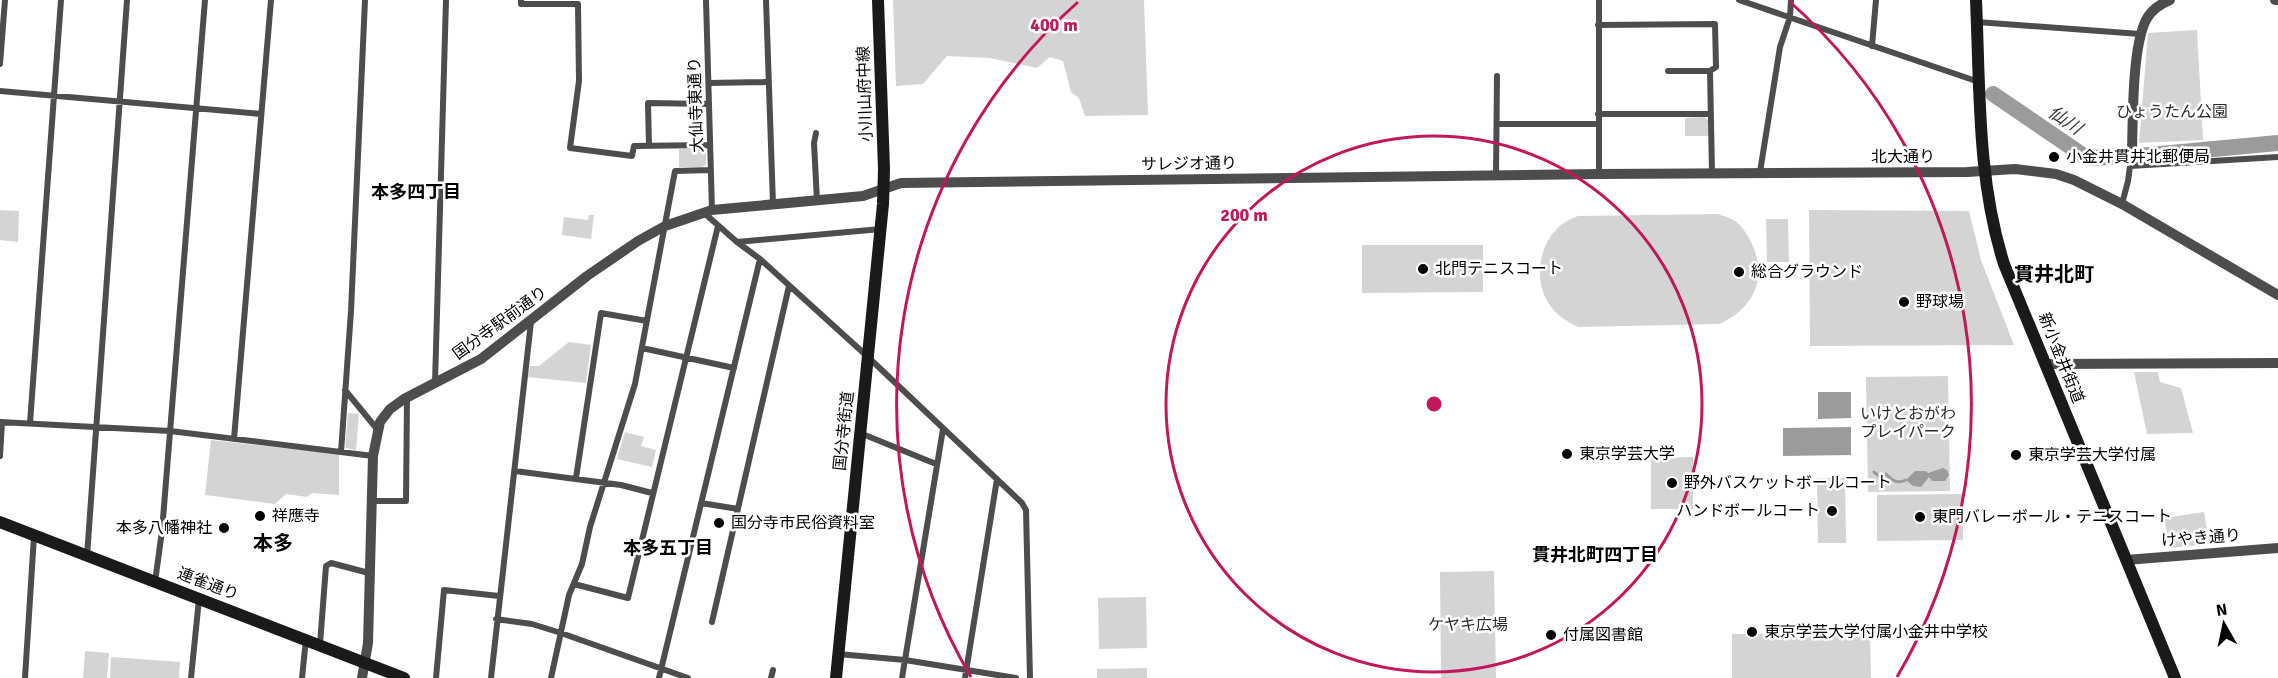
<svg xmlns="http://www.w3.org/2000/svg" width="2278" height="678" font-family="Signika,'Noto Sans JP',sans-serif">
<rect width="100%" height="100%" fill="#fff"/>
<!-- green -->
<path fill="#d4d4d4" d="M 893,0 L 1144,0 L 1148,115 L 1085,116 L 1079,98 L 1071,92 L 1063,61 L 1050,57 L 1037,68 L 990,58 L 947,56 L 923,84 L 896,86 Z
M 2197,30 L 2203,140 L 2139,143 L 2148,33 Z
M 1704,117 L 1708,120 L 1708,136 L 1685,136 L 1685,118 Z
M 679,149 L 702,149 L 706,154 L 706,165 L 702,167 L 679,167 Z
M 0,210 L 19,211 L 18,242 L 0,240 Z
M 1809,210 L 1969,211 L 1981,260 L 2014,345 L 1810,346 Z
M 1718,214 C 1723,216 1731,218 1735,221 C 1741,225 1747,234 1750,240 C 1769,275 1755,309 1719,324 L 1578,327 C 1568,322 1559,317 1552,308 C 1532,284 1538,244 1561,225 C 1566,221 1572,218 1578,216 Z
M 589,215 L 594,215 L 591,239 L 562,235 L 564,217 L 588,220 Z
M 1766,219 L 1788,219 L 1789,262 L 1767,262 Z
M 1362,245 L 1483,245 L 1483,292 L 1362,293 Z
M 569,342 L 591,345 L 586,383 L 528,377 L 530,366 L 539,366 Z
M 2134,372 L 2158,372 L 2160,382 L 2181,388 L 2193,433 L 2147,434 Z
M 1948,376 L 1950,491 L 1868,492 L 1866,377 Z
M 348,413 L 359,414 L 356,450 L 345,448 Z
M 625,432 L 644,437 L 641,446 L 656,450 L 652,467 L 617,459 Z
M 211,440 L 339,454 L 339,495 L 312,493 L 307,497 L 286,494 L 275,504 L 205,495 Z
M 1693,457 L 1693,509 L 1651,509 L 1651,458 Z
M 1817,478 L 1845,478 L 1846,543 L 1818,543 Z
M 1963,494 L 1963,540 L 1877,541 L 1877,495 Z
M 2204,512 L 2209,544 L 2170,548 L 2164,518 Z
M 1494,571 L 1496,678 L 1441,678 L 1440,572 Z
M 1146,597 L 1147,648 L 1099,649 L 1098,598 Z
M 1870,632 L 1871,678 L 1732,678 L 1732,634 Z
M 85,651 L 109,653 L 107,678 L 83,678 Z
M 111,657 L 180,662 L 179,678 L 110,678 Z
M 1147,668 L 1147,678 L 1097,678 L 1097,669 Z"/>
<!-- water -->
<path fill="#9b9b9b" d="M 1818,392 L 1851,392 L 1851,418 L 1818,419 Z
M 1851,427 L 1851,455 L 1783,456 L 1783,428 Z
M 1943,468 L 1947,470 L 1949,475 L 1945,481 L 1932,481 L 1929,477 L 1921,487 L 1913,486 L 1906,480 L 1915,471 L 1926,471 L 1928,473 Z"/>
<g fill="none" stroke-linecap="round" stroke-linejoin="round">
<!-- stream -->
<path stroke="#9b9b9b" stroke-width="3" d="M 1874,472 L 1879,476 L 1886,474 C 1893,481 1897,484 1906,480"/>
<!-- river -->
<path stroke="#9b9b9b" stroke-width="16" d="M 1993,94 L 2084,156 L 2093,158 L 2123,156
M 2139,156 L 2278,143"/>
<!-- minor -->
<path stroke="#4d4d4d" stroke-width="6" d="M 521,0 L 521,4 L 578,4 L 579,81 L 570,148 L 632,156 L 634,146 L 710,145
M 706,0 L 712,210
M 766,0 L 773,204
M 1739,0 L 1979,82
M 1977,22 L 2140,34
M 1598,25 L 1715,24 L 1716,67 L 1710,71 L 1712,173
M 1872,46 L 1876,0
M 0,64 L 5,0
M 1668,71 L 1710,71
M 709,83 L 768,82
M 0,91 L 261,114
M 1598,114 L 1711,114
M 1497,124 L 1598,124
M 816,133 L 814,143 L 817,201
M 649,146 L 648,103 L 709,104
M 2130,166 L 2278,157
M 1760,172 L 1780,47 L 1790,17 L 1791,0
M 1599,174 L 1599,0
M 1496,175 L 1497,76
M 2122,204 L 2128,181 L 2132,151
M 703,212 L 737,242 L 760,259 L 868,357 L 1022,503 L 1026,510 L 1030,678
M 737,242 L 881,229
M 642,348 L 734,368
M 435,383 L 446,0
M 345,390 L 377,429
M 0,422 L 170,431 L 373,456
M 30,423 L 61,0
M 860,433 L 936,464
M 234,439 L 271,0
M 341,452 L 351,311 L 365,0
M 0,456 L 2,422
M 515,471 L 621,485 L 652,493
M 576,478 L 601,313 L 647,321
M 371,501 L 406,501 L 407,398
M 701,503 L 738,509
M 87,556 L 127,0
M 155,582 L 162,531 L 205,0
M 574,584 L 628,598 L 718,226
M 496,619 L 532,624 L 561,633 L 688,678
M 712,622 L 789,286
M 320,644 L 326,566 L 331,563 L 369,573
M 838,654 L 905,660 L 1016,678
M 25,678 L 34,536
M 191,678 L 199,599
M 302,678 L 306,639
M 436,678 L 444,590 L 499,596
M 491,678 L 531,322
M 551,678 L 569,595 L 582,564 L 590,527 L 635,384 L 675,171 L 711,170
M 659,678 L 760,259
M 771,678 L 773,670
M 902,678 L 943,429
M 965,678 L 997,479"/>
<!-- tertiary -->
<path stroke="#4d4d4d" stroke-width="10" d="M 2275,0 L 2278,0
M 2132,151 C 2133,118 2132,48 2146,20 C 2151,10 2160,4 2170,0
M 2046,364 L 2278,363
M 2126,560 L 2278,548
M 362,678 L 368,643 L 373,456 L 380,422 L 390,409 L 404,399 L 481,359 L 587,276 L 638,241 L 665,226 L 712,210 L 863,196 L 901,183 L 1599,174 L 1967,172 L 2015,169 L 2056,174 L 2074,180 L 2122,204 L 2278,295"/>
<!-- secondary -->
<path stroke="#1a1a1a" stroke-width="12" d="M 1976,0 C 1980,89 1977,179 2004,264 L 2175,678
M 0,522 L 404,678
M 836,678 L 883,204 L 884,169 L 878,0"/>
</g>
<!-- distance rings -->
<g fill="none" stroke="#c2185b" stroke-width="3">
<circle cx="1434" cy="404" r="268"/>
<path d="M971 677A537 537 0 0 1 1078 2M1790 2A537 537 0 0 1 1897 677"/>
</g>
<!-- markers -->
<g fill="#000" stroke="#fff" stroke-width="2">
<circle cx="2054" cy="157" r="6"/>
<circle cx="1423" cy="269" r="6"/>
<circle cx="1739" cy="272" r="6"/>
<circle cx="1904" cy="302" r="6"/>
<circle cx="1567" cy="454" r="6"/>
<circle cx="2016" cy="455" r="6"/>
<circle cx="1672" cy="483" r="6"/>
<circle cx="1832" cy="511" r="6"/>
<circle cx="260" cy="516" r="6"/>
<circle cx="1920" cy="517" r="6"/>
<circle cx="719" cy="523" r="6"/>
<circle cx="224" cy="528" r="6"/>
<circle cx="1752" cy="632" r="6"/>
<circle cx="1551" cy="635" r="6"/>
</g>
<g text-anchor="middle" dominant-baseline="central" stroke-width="5" stroke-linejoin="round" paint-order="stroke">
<!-- street labels -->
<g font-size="16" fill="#000" stroke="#fff">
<text transform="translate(865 94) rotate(-92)">小川山府中線</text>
<text transform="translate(696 105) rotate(-92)">大仙寺東通り</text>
<text x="1903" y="157">北大通り</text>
<text transform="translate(1189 164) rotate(-1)">サレジオ通り</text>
<text transform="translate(500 323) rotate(-36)">国分寺駅前通り</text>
<text transform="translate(2061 358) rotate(68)">新小金井街道</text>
<text transform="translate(844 431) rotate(-84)">国分寺街道</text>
<text transform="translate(2201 538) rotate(-4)">けやき通り</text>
<text transform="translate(208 584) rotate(21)">連雀通り</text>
</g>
<!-- park labels -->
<g font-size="16" fill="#2b2b2b" stroke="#fff">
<text x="2172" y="112">ひょうたん公園</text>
<text x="1908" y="414">いけとおがわ<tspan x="1908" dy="18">プレイパーク</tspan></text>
<text x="1468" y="625">ケヤキ広場</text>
</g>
<!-- poi labels -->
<g font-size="16" fill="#000" stroke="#fff" text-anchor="start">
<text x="2066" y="157">小金井貫井北郵便局</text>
<text x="1435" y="269">北門テニスコート</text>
<text x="1751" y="272">総合グラウンド</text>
<text x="1916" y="302">野球場</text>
<text x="1579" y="454">東京学芸大学</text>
<text x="2028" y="455">東京学芸大学付属</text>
<text x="1684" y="483">野外バスケットボールコート</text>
<text x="1820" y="511" text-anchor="end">ハンドボールコート</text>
<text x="272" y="516">祥應寺</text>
<text x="1932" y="517">東門バレーボール・テニスコート</text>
<text x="731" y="523">国分寺市民俗資料室</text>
<text x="212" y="528" text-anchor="end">本多八幡神社</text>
<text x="1764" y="632">東京学芸大学付属小金井中学校</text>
<text x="1563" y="635">付属図書館</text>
</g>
<!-- water labels -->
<g font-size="18" font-style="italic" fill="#3c3c3c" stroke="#fff">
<text transform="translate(2065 120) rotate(34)">仙川</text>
</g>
<!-- neighbourhood labels -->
<g font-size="18" font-weight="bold" fill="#000" stroke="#fff">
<text x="416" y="192">本多四丁目</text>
<text x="668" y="548">本多五丁目</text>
<text x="1595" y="555">貫井北町四丁目</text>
</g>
<!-- quarter labels -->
<g font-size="20" font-weight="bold" fill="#000" stroke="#fff">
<text x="2054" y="274">貫井北町</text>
<text x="273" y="543">本多</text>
</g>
</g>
<circle cx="1434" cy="404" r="9" fill="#c2185b" stroke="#fff" stroke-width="3"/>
<g font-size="18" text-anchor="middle" font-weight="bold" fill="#c2185b" stroke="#fff" stroke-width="5" stroke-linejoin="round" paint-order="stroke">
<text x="1054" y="31">400 m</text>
<text x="1244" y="221">200 m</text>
</g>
<!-- north arrow -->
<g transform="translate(2224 624) rotate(351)" stroke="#ffffff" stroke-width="4.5" paint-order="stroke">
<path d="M0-4.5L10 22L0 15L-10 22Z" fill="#000000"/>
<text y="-9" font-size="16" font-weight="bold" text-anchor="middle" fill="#000000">N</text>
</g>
</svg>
